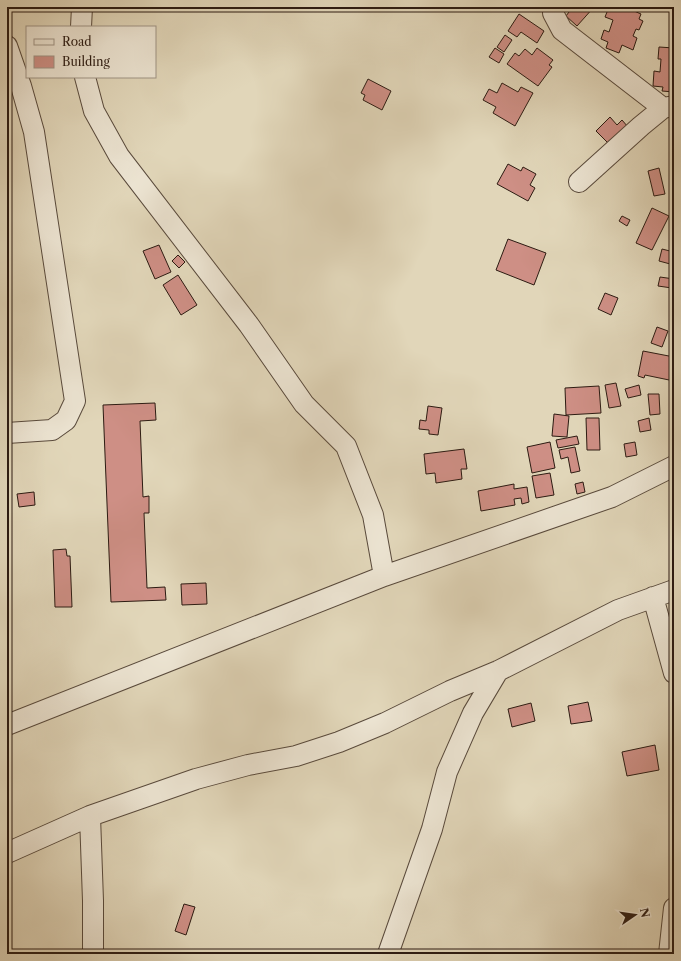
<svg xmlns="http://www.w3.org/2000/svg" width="681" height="961" font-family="'Libre Caslon Text',serif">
<rect width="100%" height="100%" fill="#e1d6b9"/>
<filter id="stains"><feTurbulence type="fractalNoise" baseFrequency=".005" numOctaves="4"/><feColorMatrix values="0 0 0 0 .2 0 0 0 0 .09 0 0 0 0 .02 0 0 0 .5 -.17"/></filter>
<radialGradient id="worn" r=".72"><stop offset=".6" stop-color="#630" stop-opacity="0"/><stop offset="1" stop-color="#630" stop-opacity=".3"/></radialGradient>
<!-- building -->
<path fill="#ce8f85" stroke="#2c1b12" d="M 563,7 L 594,7 L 577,26 L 566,16 L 569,12 Z
M 609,7 L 625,7 L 641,14 L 639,19 L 643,21 L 639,30 L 636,29 L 633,36 L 637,38 L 633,50 L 622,45 L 619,53 L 606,48 L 608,42 L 601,39 L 604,30 L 609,32 L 613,20 L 605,17 Z
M 519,14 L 544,31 L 537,43 L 521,32 L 517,37 L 508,31 Z
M 505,35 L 512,40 L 504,52 L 497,47 Z
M 659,47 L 674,48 L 674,92 L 662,91 L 663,87 L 653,86 L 654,71 L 660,72 L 661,59 L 658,59 Z
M 495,48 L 504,54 L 499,63 L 489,57 Z
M 537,48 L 553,60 L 549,65 L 552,67 L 538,86 L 507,64 L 515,53 L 519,56 L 525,49 L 532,55 Z
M 368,79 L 391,91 L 382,110 L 363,100 L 365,95 L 361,93 Z
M 502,83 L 518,92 L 521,87 L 533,93 L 515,126 L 493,113 L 496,107 L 483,100 L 489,89 L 497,93 Z
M 610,117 L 617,125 L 622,120 L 628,127 L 610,145 L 596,131 Z
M 508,164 L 521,171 L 523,167 L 536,174 L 530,185 L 535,188 L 528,201 L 497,184 Z
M 659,168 L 665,194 L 654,196 L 648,171 Z
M 652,208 L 669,216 L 652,250 L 636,243 Z
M 622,216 L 630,220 L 627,226 L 619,221 Z
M 508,239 L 546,253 L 534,285 L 496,270 Z
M 159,245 L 171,272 L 155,279 L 143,251 Z
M 662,249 L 674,252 L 674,265 L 659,261 Z
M 178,255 L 185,262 L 179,268 L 172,261 Z
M 178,275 L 197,305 L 181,315 L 163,285 Z
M 660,277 L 674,279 L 672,288 L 658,286 Z
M 605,293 L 618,298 L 611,315 L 598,309 Z
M 657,327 L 668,331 L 662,347 L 651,343 Z
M 643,351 L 674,357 L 674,381 L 645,375 L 644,378 L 638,376 Z
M 616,383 L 621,406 L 609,408 L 605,385 Z
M 639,385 L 641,395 L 628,398 L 625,389 Z
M 599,386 L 601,413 L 566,415 L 565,388 Z
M 648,394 L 659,394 L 660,414 L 650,415 Z
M 155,403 L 156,420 L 140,421 L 143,497 L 149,496 L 149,513 L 144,513 L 147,588 L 165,587 L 166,600 L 111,602 L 103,405 Z
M 428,406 L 442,408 L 438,435 L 429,434 L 429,430 L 419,429 L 420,420 L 426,421 Z
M 554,414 L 569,416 L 567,437 L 552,436 Z
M 586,418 L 599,418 L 600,450 L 587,450 Z
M 649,418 L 651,430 L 640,432 L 638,421 Z
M 577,436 L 579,444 L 558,448 L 556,440 Z
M 550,442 L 555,468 L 532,473 L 527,447 Z
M 635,442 L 637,455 L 626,457 L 624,444 Z
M 575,447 L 580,471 L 571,473 L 568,457 L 561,459 L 559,450 Z
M 464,449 L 467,469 L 461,469 L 462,479 L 436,483 L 435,473 L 426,474 L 424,454 Z
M 550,473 L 554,495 L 536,498 L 532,476 Z
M 583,482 L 585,492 L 577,494 L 575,484 Z
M 514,484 L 514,489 L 527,487 L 529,502 L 522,504 L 521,498 L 514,499 L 515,505 L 481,511 L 478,491 Z
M 34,492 L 35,505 L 19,507 L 17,494 Z
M 66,549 L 67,556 L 70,556 L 72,607 L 55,607 L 53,550 Z
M 206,583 L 207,604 L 182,605 L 181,584 Z
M 588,702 L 592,721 L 571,724 L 568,706 Z
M 531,703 L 535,721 L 512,727 L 508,709 Z
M 655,745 L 659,770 L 627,776 L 622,752 Z
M 184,904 L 195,907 L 186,935 L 175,931 Z"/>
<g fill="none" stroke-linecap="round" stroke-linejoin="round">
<!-- minor casing -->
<g stroke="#594a3c" stroke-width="22">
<path id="minor" d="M 553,7 L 553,13 L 562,30 L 663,108 L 674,106
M 81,27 L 82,7
M 7,46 L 21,86 L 34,132 L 75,401 L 66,420 L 52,430 L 7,433
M 85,77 L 94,111 L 119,156 L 249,325 L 304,404 L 346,446 L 373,515 L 384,576
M 579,182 L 641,126 L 663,108
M 653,597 L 674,673
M 7,725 L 384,576 L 612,497 L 674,466
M 90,816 L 93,901 L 93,954
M 7,853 L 90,816 L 196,779 L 248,765 L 296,756 L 339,742 L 385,723 L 450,691 L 498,671 L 618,610 L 674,590
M 388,954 L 432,829 L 447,772 L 473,713 L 498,671
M 669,954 L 674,908"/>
</g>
<!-- minor -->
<use href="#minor" stroke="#ece4d2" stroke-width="20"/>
</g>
<!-- margin -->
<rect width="681" height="961" fill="none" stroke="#e1d6b9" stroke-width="24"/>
<rect x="8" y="8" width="665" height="945" fill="none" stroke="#2c1b12" stroke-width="2"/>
<rect x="12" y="12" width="657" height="937" fill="none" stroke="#2c1b12"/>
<!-- legend -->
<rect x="26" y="26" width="130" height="52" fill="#ece4d2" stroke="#9f9485"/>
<rect x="34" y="39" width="20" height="6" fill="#ece4d2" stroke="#9f9485"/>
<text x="62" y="46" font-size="12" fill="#2c1b12">Road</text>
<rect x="34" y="56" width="20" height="12" fill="#ce8f85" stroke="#9f9485"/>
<text x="62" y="66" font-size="12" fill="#2c1b12">Building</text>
<!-- north arrow -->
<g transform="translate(635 915) rotate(77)" stroke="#ece4d2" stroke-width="3" paint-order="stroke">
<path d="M0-3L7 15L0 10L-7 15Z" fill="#2c1b12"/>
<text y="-6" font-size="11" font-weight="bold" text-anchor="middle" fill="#2c1b12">N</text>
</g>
<rect width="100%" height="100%" filter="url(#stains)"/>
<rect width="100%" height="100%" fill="url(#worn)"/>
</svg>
